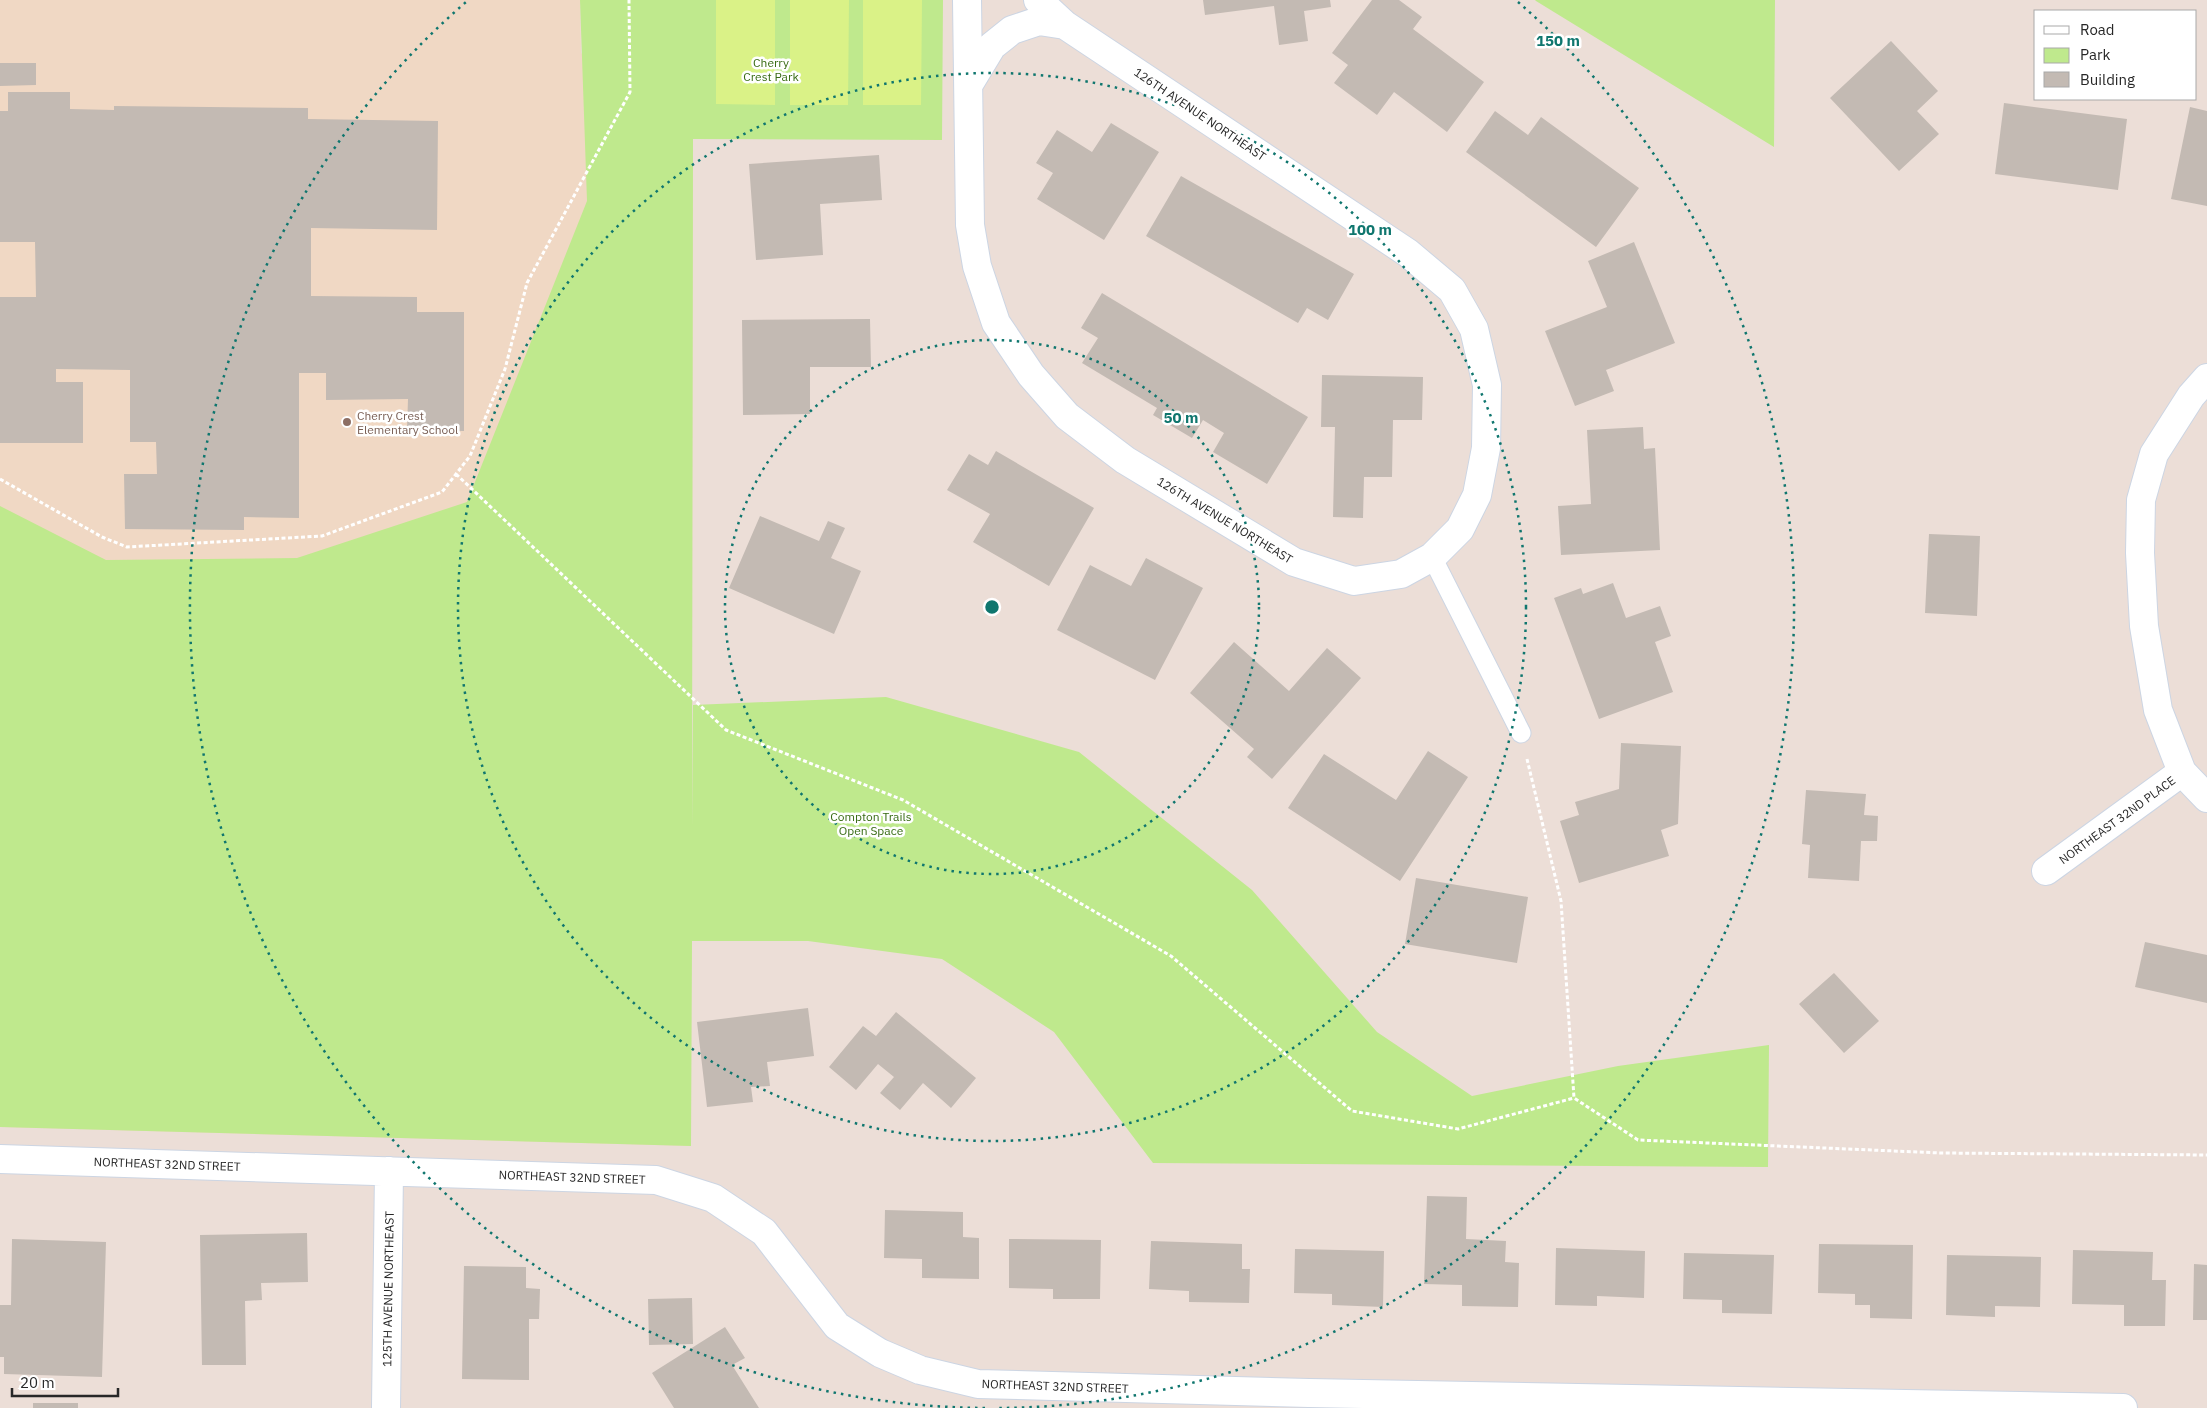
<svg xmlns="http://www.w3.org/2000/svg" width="2207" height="1408" font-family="'IBM Plex Sans',sans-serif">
<rect width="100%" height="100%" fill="#ecded7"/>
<!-- education -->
<path fill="#f0d8c4" d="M 0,0 L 580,0 L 581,53 L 693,139 L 691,1146 L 0,1127 Z"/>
<!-- green -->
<path fill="#bfe98d" d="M 580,0 L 943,0 L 942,140 L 693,139 L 692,827 L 693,705 L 886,697 L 1079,752 L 1252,890 L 1377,1032 L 1472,1096 L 1618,1066 L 1769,1045 L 1768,1167 L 1153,1163 L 1054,1032 L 942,959 L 808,941 L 692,941 L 691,1146 L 0,1127 L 0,506 L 106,560 L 297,558 L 467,502 L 587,201 Z
M 1535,0 L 1775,0 L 1774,147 L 1536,1 Z"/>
<!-- pitch -->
<path fill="#daf287" d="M 716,0 L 775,0 L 775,105 L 716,104 Z
M 790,0 L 849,0 L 848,105 L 790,105 Z
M 863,0 L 922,0 L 921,105 L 863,105 Z"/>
<!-- building -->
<path fill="#c3bab3" d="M 1203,0 L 1330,0 L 1331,7 L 1304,11 L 1308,41 L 1279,45 L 1274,6 L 1205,15 Z
M 1372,0 L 1399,0 L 1422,17 L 1413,29 L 1484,82 L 1447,132 L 1394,92 L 1377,115 L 1334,83 L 1348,65 L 1332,53 Z
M 1891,41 L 1938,91 L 1917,111 L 1939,134 L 1899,171 L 1830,98 Z
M 0,63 L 36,63 L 36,85 L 0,86 Z
M 8,92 L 70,92 L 70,109 L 114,110 L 114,106 L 308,108 L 308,119 L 438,121 L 437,230 L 311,228 L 311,296 L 417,297 L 417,312 L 464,312 L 464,431 L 407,430 L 408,399 L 326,400 L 326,373 L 299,373 L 299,518 L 244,517 L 244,530 L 125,529 L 124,474 L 157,474 L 156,442 L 130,442 L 130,370 L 56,369 L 56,382 L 83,382 L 83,443 L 0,443 L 0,297 L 36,297 L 35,242 L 0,242 L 0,111 L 8,111 Z
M 2004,103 L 2127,119 L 2118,190 L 1995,174 Z
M 2190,107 L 2207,111 L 2207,206 L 2171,199 Z
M 1495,111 L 1528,135 L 1541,117 L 1639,188 L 1596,247 L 1466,152 Z
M 1111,123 L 1159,152 L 1104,240 L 1037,199 L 1053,173 L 1036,163 L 1057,130 L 1092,152 Z
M 879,155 L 882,200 L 820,204 L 823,255 L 756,260 L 749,164 Z
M 1181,176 L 1354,274 L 1328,320 L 1307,308 L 1298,323 L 1146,236 Z
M 1634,242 L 1675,343 L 1606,370 L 1614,391 L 1575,406 L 1545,331 L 1607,307 L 1588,261 Z
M 1102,293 L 1308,417 L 1267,484 L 1213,452 L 1224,433 L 1203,420 L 1192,438 L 1153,415 L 1157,408 L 1082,363 L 1098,338 L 1081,328 Z
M 870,319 L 871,367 L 810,367 L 810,414 L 743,415 L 742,320 Z
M 1322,375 L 1423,377 L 1422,420 L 1393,420 L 1392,477 L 1364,477 L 1363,518 L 1333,517 L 1335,427 L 1321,427 Z
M 1643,427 L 1644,449 L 1655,448 L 1660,550 L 1561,555 L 1558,506 L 1591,504 L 1587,430 Z
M 996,451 L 1094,508 L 1049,586 L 973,542 L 990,514 L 947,490 L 969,454 L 988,465 Z
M 760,516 L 819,541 L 828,521 L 845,528 L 831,558 L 861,571 L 834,634 L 729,588 Z
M 1929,534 L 1980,536 L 1977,616 L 1925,613 Z
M 1146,558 L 1203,588 L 1155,680 L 1057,630 L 1090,565 L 1131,586 Z
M 1613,583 L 1626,618 L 1660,606 L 1671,636 L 1655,642 L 1673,692 L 1599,719 L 1554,598 L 1581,588 L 1583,594 Z
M 1234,642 L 1289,691 L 1327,648 L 1361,678 L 1272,779 L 1247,757 L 1254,749 L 1190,693 Z
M 1621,743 L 1681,746 L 1678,824 L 1661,830 L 1669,856 L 1579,883 L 1560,821 L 1579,815 L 1575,802 L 1619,789 Z
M 1428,751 L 1468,777 L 1400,881 L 1288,808 L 1324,754 L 1396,800 Z
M 1806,790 L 1866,794 L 1864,815 L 1878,816 L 1877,841 L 1861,841 L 1859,881 L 1808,878 L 1810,845 L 1802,844 Z
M 1416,878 L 1528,897 L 1517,963 L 1405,944 Z
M 2145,942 L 2207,955 L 2207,1003 L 2135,987 Z
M 1834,973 L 1879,1021 L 1844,1053 L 1799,1004 Z
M 808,1008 L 814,1056 L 767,1062 L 770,1086 L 751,1087 L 753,1102 L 707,1107 L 697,1022 Z
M 896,1012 L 976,1078 L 951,1108 L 923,1083 L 900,1110 L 880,1093 L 894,1077 L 878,1064 L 856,1090 L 829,1067 L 863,1026 L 876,1036 Z
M 1427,1196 L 1467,1197 L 1466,1239 L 1506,1241 L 1505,1262 L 1519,1263 L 1518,1307 L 1462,1306 L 1462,1285 L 1424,1284 Z
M 885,1210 L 963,1212 L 963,1237 L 979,1238 L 979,1279 L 922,1278 L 922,1259 L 884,1258 Z
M 307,1233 L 308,1282 L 261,1283 L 262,1300 L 245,1301 L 246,1365 L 202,1365 L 200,1235 Z
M 12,1239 L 106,1242 L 102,1377 L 4,1374 L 4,1357 L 0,1357 L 0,1305 L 11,1305 Z
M 1009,1239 L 1101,1240 L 1100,1299 L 1053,1299 L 1053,1289 L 1009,1288 Z
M 1151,1241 L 1242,1244 L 1242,1269 L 1250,1269 L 1249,1303 L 1189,1302 L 1189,1291 L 1149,1289 Z
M 1819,1244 L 1913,1245 L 1912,1319 L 1870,1318 L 1870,1305 L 1855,1305 L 1855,1294 L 1818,1293 Z
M 1556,1248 L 1645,1251 L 1644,1298 L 1597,1296 L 1597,1306 L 1555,1305 Z
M 1295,1249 L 1384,1251 L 1383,1307 L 1332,1305 L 1332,1294 L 1294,1293 Z
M 2073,1250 L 2153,1252 L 2152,1280 L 2166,1280 L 2165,1326 L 2124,1326 L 2124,1305 L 2072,1304 Z
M 1684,1253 L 1774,1255 L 1772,1314 L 1722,1313 L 1722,1300 L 1683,1299 Z
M 1947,1255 L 2041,1257 L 2040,1307 L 1995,1306 L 1995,1317 L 1946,1315 Z
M 2194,1264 L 2207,1265 L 2207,1320 L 2193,1320 Z
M 464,1266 L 526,1267 L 526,1288 L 540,1289 L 539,1319 L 529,1319 L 529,1380 L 462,1379 Z
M 692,1298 L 693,1344 L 649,1345 L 648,1299 Z
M 725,1327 L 745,1358 L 732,1365 L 759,1408 L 674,1408 L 652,1373 Z
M 33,1403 L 78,1403 L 78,1408 L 33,1408 Z"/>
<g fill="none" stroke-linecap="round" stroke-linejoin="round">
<!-- lane casing -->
<g stroke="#ccd5e3" stroke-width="21">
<path id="lane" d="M 1432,557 L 1521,733"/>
</g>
<!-- street casing -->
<g stroke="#ccd5e3" stroke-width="30">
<path id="street" d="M 967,0 L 970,225 L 977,266 L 996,323 L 1031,375 L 1067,416 L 1125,460 L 1294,562 L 1354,581 L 1401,574 L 1432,557 L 1460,529 L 1477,495 L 1486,448 L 1487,385 L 1474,329 L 1452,290 L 1408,253 L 1065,25 L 1038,0
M 969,84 L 992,46 L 1012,30 L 1039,21 L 1065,25
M 2182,772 L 2158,710 L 2144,626 L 2140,553 L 2141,500 L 2154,454 L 2191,396 L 2207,378
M 2046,871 L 2182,772 L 2207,798
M 0,1159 L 656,1180 L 713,1198 L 764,1232 L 837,1326 L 880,1353 L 920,1370 L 978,1384 L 1309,1393 L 2123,1408
M 386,1408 L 389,1171"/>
</g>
<!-- path -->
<path stroke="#fff" stroke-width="3" stroke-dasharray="4 2.5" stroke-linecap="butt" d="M 456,474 L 726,730 L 903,800 L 1171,956 L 1352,1111 L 1458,1129 L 1574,1098
M 0,479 L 102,537 L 127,547 L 322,536 L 442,492 L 470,456 L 505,369 L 527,283 L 630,92 L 629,0
M 1527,759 L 1561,901 L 1574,1098 L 1638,1140 L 1941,1153 L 2207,1155"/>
<!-- lane -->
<use href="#lane" stroke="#fff" stroke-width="19"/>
<!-- street -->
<use href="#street" stroke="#fff" stroke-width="28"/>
</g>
<!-- distance rings -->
<g fill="none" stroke="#0f766e" stroke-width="2.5" stroke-dasharray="2.5 5">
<circle cx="992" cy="607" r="267"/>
<circle cx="992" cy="607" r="534"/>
<path d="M985 1408A801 801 0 0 1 466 2M1518 2A801 801 0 0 1 999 1408"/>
</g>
<!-- markers -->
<circle fill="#8d6e63" stroke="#fff" stroke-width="2" cx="347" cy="422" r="5"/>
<g text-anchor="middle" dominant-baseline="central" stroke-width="5" stroke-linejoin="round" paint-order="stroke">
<!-- park labels -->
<g font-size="12" fill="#366a12" stroke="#fff">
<text x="771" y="62">Cherry<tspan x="771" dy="14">Crest Park</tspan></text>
<text x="871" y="816">Compton Trails<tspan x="871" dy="14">Open Space</tspan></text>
</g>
<!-- street labels -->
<g font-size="12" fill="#272727" stroke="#fff">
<text transform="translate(1200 114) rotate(34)">126TH AVENUE NORTHEAST</text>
<text transform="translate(1225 520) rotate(31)">126TH AVENUE NORTHEAST</text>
<text transform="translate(2117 820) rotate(-36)">NORTHEAST 32ND PLACE</text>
<text transform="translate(167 1164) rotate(2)">NORTHEAST 32ND STREET</text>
<text transform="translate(572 1177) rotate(2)">NORTHEAST 32ND STREET</text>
<text transform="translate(388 1289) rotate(-89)">125TH AVENUE NORTHEAST</text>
<text transform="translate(1055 1386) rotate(2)">NORTHEAST 32ND STREET</text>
</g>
<!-- education labels -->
<g font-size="12" fill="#785e54" stroke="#fff" text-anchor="start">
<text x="357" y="415">Cherry Crest<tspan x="357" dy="14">Elementary School</tspan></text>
</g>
</g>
<circle cx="992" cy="607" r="8" fill="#0f766e" stroke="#fff" stroke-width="2.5"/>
<g font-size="15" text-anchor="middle" font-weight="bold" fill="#0f766e" stroke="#fff" stroke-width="5" stroke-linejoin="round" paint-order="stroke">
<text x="1558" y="46">150 m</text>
<text x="1370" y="235">100 m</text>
<text x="1181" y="423">50 m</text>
</g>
<!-- legend -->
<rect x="2034" y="10" width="162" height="90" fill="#ffffff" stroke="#a9a9a9"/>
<rect x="2044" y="26" width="25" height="8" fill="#ffffff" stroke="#a9a9a9"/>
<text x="2080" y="35" font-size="15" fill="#272727">Road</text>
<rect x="2044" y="48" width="25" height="15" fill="#bfe98d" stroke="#a9a9a9"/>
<text x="2080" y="60" font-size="15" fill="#272727">Park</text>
<rect x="2044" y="72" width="25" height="15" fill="#c3bab3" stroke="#a9a9a9"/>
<text x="2080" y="85" font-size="15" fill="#272727">Building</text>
<!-- scale -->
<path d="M12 1388v8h106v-8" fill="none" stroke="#272727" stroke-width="2.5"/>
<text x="20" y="1388" font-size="15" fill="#272727" stroke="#ffffff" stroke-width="4" paint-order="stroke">20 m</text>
</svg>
